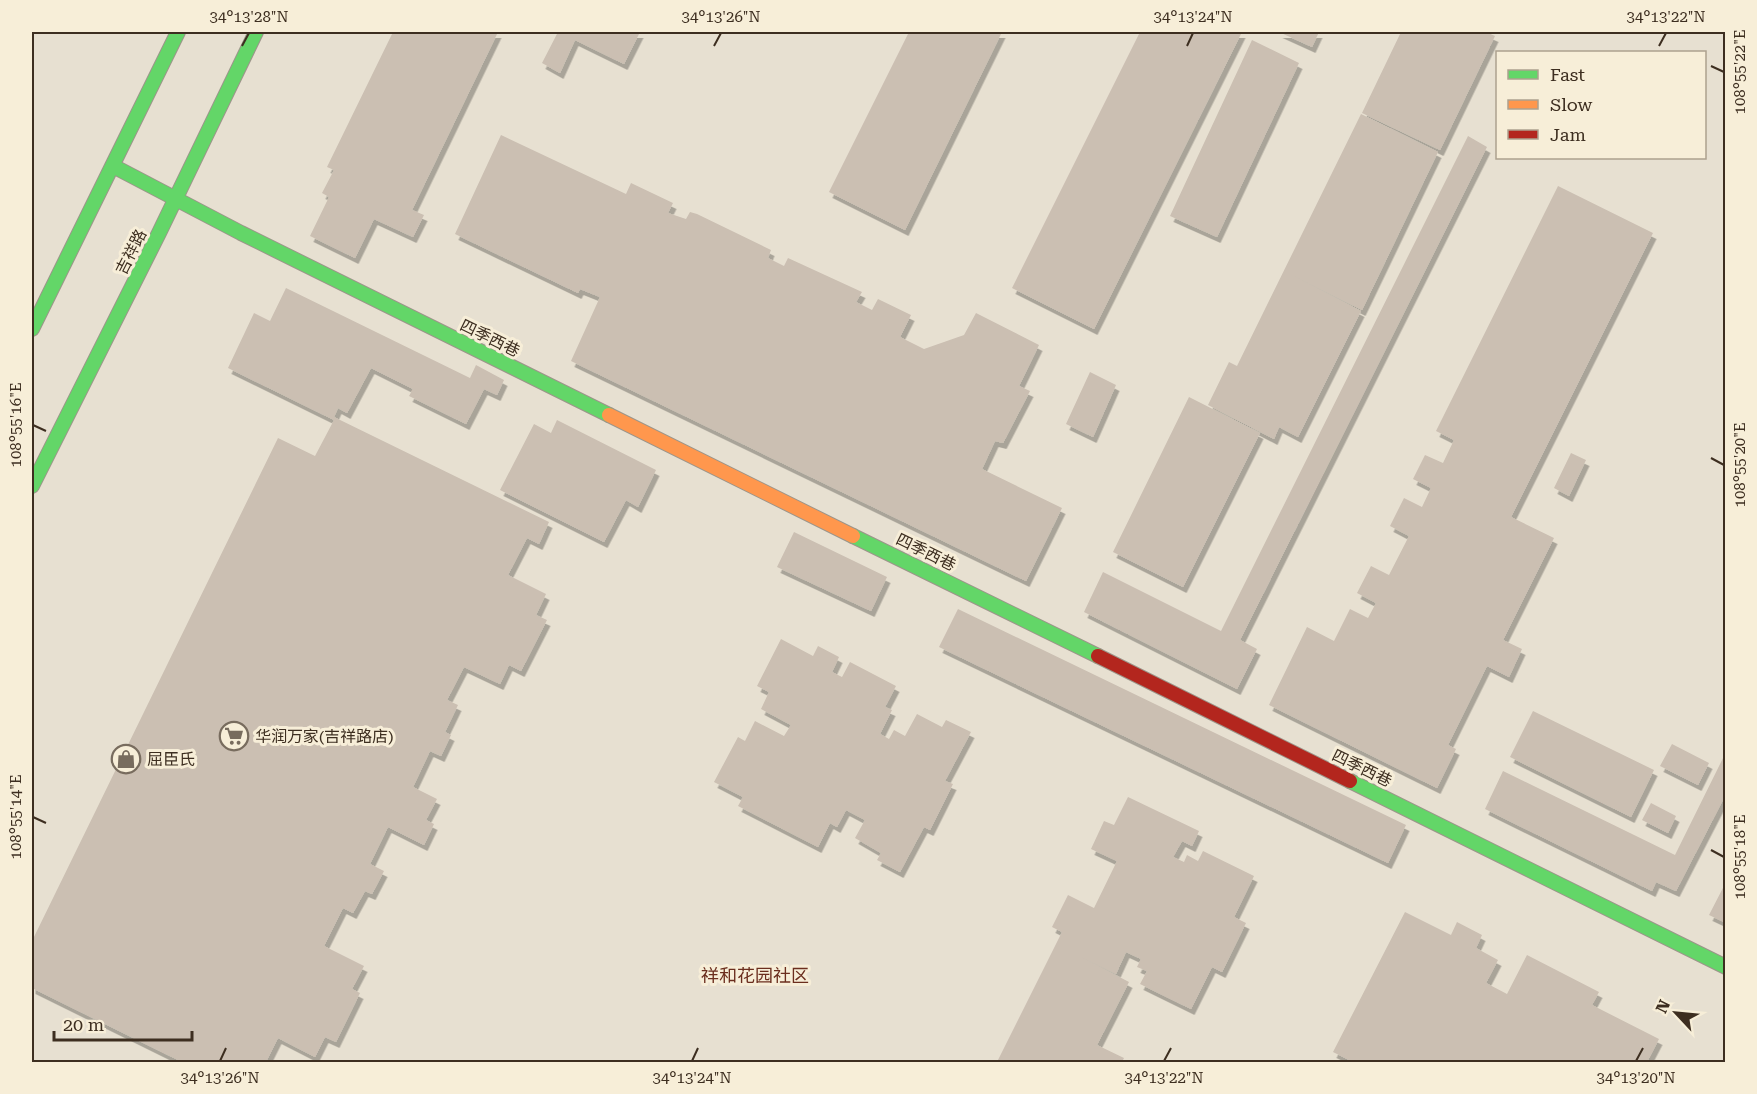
<svg xmlns="http://www.w3.org/2000/svg" width="1757" height="1094" font-family="'Roboto Serif','Noto Sans SC',serif">
<defs>
<filter id="shadow"><feDropShadow dx="3.5" dy="6" stdDeviation="0" flood-color="#0004"/></filter>
</defs>
<rect width="100%" height="100%" fill="#e7e0d1"/>
<!-- building -->
<path fill="#cbbfb2" filter="url(#shadow)" d="M 393,32 L 498,32 L 412,210 L 424,215 L 413,237 L 374,219 L 355,258 L 310,236 L 329,197 L 322,193 L 334,170 L 327,167 Z
M 558,32 L 640,32 L 624,64 L 575,40 L 560,73 L 542,63 Z
M 909,32 L 1002,32 L 905,230 L 829,192 Z
M 1140,32 L 1242,32 L 1094,329 L 1012,288 Z
M 1279,32 L 1319,32 L 1312,47 Z
M 1401,32 L 1486,32 L 1495,36 L 1440,150 L 1362,113 Z
M 1252,40 L 1299,63 L 1217,237 L 1170,216 Z
M 1361,114 L 1438,152 L 1362,310 L 1294,276 L 1361,311 L 1298,437 L 1279,427 L 1274,439 L 1208,405 L 1229,362 L 1237,366 Z
M 501,135 L 626,194 L 631,183 L 673,203 L 668,213 L 686,219 L 690,212 L 697,214 L 771,250 L 768,258 L 784,266 L 788,258 L 862,292 L 856,302 L 872,310 L 878,299 L 911,315 L 900,337 L 924,349 L 964,335 L 976,313 L 1039,345 L 1019,386 L 1030,391 L 1003,443 L 995,441 L 982,469 L 1062,508 L 1026,581 L 571,361 L 600,297 L 580,289 L 578,293 L 455,234 Z
M 1468,136 L 1487,147 L 1240,640 L 1257,649 L 1237,689 L 1084,612 L 1103,572 L 1221,631 Z
M 1558,186 L 1653,233 L 1511,517 L 1554,538 L 1503,640 L 1522,649 L 1509,677 L 1487,666 L 1448,745 L 1456,749 L 1437,788 L 1269,705 L 1307,627 L 1334,641 L 1350,609 L 1368,618 L 1376,603 L 1357,593 L 1371,566 L 1389,575 L 1409,536 L 1390,526 L 1404,498 L 1422,507 L 1431,488 L 1413,479 L 1425,455 L 1443,463 L 1454,440 L 1436,431 Z
M 286,288 L 470,378 L 476,365 L 504,380 L 497,395 L 484,389 L 466,424 L 409,396 L 413,389 L 371,368 L 347,413 L 338,408 L 334,417 L 549,522 L 539,544 L 527,538 L 508,575 L 546,594 L 536,615 L 547,620 L 521,671 L 509,665 L 500,684 L 464,667 L 447,700 L 458,705 L 445,732 L 451,735 L 441,756 L 430,751 L 413,787 L 437,799 L 426,820 L 434,824 L 424,845 L 388,827 L 370,864 L 384,871 L 372,894 L 365,891 L 353,913 L 343,908 L 324,946 L 364,966 L 352,989 L 360,993 L 336,1042 L 325,1037 L 315,1057 L 278,1038 L 266,1062 L 182,1062 L 32,988 L 32,941 L 278,438 L 315,456 L 334,420 L 228,368 L 254,313 L 270,321 Z
M 1090,372 L 1116,385 L 1093,437 L 1066,424 Z
M 1189,397 L 1260,433 L 1183,587 L 1113,552 Z
M 557,420 L 656,470 L 638,507 L 626,500 L 604,542 L 500,490 L 534,424 L 551,433 Z
M 1571,453 L 1586,460 L 1569,496 L 1554,488 Z
M 794,532 L 887,577 L 871,611 L 777,567 Z
M 958,609 L 1406,825 L 1388,863 L 939,647 Z
M 781,639 L 813,656 L 818,646 L 839,657 L 832,672 L 842,677 L 850,662 L 896,686 L 885,707 L 892,710 L 880,734 L 889,739 L 894,730 L 905,736 L 917,714 L 942,727 L 946,720 L 971,732 L 945,781 L 953,784 L 930,830 L 924,827 L 900,872 L 877,860 L 881,853 L 855,838 L 865,820 L 846,810 L 837,827 L 830,823 L 818,847 L 738,806 L 743,797 L 714,782 L 738,737 L 745,741 L 755,721 L 784,736 L 791,725 L 761,709 L 769,692 L 757,686 Z
M 1533,711 L 1654,770 L 1631,817 L 1510,757 Z
M 1672,744 L 1709,763 L 1698,785 L 1660,766 Z
M 1726,752 L 1726,794 L 1676,891 L 1656,882 L 1652,891 L 1485,809 L 1503,771 L 1675,855 Z
M 1128,797 L 1199,831 L 1192,846 L 1182,841 L 1173,857 L 1184,862 L 1187,855 L 1198,861 L 1203,851 L 1254,876 L 1234,917 L 1246,923 L 1222,972 L 1212,967 L 1191,1009 L 1140,984 L 1147,971 L 1137,967 L 1141,959 L 1126,952 L 1116,974 L 1081,957 L 1129,982 L 1097,1045 L 1124,1058 L 1122,1062 L 997,1062 L 1062,932 L 1052,927 L 1068,895 L 1094,908 L 1117,861 L 1091,849 L 1104,821 L 1114,825 Z
M 1651,803 L 1676,816 L 1668,833 L 1642,820 Z
M 1726,882 L 1726,923 L 1709,915 Z
M 1405,912 L 1451,935 L 1457,922 L 1482,935 L 1476,948 L 1498,960 L 1486,983 L 1507,994 L 1527,955 L 1599,992 L 1592,1005 L 1659,1039 L 1647,1062 L 1643,1060 L 1642,1062 L 1353,1062 L 1333,1052 Z"/>
<g fill="none" stroke-linecap="round" stroke-linejoin="round">
<!-- fast casing -->
<g stroke="#9c958a" stroke-width="16">
<path id="fast" d="M 113,166 L 241,233 L 609,415
M 32,329 L 178,32
M 32,486 L 159,233 L 256,32
M 853,536 L 1098,656
M 1350,781 L 1726,967"/>
</g>
<!-- slow casing -->
<g stroke="#9c958a" stroke-width="16">
<path id="slow" d="M 609,415 L 853,536"/>
</g>
<!-- jam casing -->
<g stroke="#9c958a" stroke-width="16">
<path id="jam" d="M 1098,656 L 1350,781"/>
</g>
<!-- fast -->
<use href="#fast" stroke="#63d668" stroke-width="14"/>
<!-- slow -->
<use href="#slow" stroke="#ff974d" stroke-width="14"/>
<!-- jam -->
<use href="#jam" stroke="#b3261e" stroke-width="14"/>
</g>
<!-- ticks -->
<path fill="none" stroke="#3d2e20" stroke-width="2" d="M 242,46 L 249,33M 714,46 L 721,33M 1187,46 L 1193,33M 1659,46 L 1666,33M 1711,66 L 1724,72M 33,425 L 46,431M 1711,458 L 1724,465M 33,817 L 46,823M 1711,850 L 1724,857M 220,1061 L 226,1048M 692,1061 L 698,1048M 1164,1061 L 1171,1048M 1636,1061 L 1643,1048"/>
<!-- icons -->
<defs>
<g id="supermarket-ring" transform="scale(1.5)"><circle r="9.5" fill="#f7eed8" stroke="#786c5e" stroke-width="1.5"/><path d="M-6-5.5h2.5l.6 2H6L4.5 2H-2.5L-4.4-4H-6ZM-1.5 3.2a1.3 1.3 0 1 0 .1 0ZM3 3.2a1.3 1.3 0 1 0 .1 0Z" fill="#786c5e"/></g>
<g id="shop-ring" transform="scale(1.5)"><circle r="9.5" fill="#f7eed8" stroke="#786c5e" stroke-width="1.5"/><path d="M-5-2.5h2.3a2.7 3.5 0 0 1 5.4 0H5L5.5 6h-11ZM-1.5-2.5h3a1.5 2.3 0 0 0-3 0Z" fill="#786c5e"/></g>
</defs>
<g fill-rule="evenodd">
<use href="#supermarket-ring" x="234" y="736"/>
<use href="#shop-ring" x="126" y="759"/>
</g>
<g text-anchor="middle" dominant-baseline="central" stroke-width="6" stroke-linejoin="round" paint-order="stroke">
<!-- street labels -->
<g font-size="16" fill="#3d2e20" stroke="#f7eed8">
<text transform="translate(131 252) rotate(-63)">吉祥路</text>
<text transform="translate(490 338) rotate(26)">四季西巷</text>
<text transform="translate(926 552) rotate(26)">四季西巷</text>
<text transform="translate(1362 768) rotate(26)">四季西巷</text>
</g>
<!-- poi labels -->
<g font-size="16" fill="#3d2e20" stroke="#f7eed8" text-anchor="start">
<text x="255" y="736">华润万家(吉祥路店)</text>
<text x="147" y="759">屈臣氏</text>
</g>
<!-- neighbourhood labels -->
<g font-size="18" fill="#6b2e1e" stroke="#f7eed8">
<text x="755" y="975">祥和花园社区</text>
</g>
</g>
<!-- border -->
<rect width="1757" height="1094" fill="none" stroke="#f7eed8" stroke-width="66"/>
<!-- legend -->
<rect x="1496" y="51" width="210" height="108" fill="#f7eed8" stroke="#ada18e" stroke-width="1.5"/>
<rect x="1508" y="70" width="30" height="9" fill="#63d668" stroke="#ada18e" stroke-width="1.5"/>
<text x="1550" y="81" font-size="18" fill="#3d2e20">Fast</text>
<rect x="1508" y="100" width="30" height="9" fill="#ff974d" stroke="#ada18e" stroke-width="1.5"/>
<text x="1550" y="111" font-size="18" fill="#3d2e20">Slow</text>
<rect x="1508" y="130" width="30" height="9" fill="#b3261e" stroke="#ada18e" stroke-width="1.5"/>
<text x="1550" y="141" font-size="18" fill="#3d2e20">Jam</text>
<!-- north arrow -->
<g transform="translate(1676 1013) rotate(296)" stroke="#f7eed8" stroke-width="4.5" paint-order="stroke">
<path d="M0-4.5L10 22L0 15L-10 22Z" fill="#3d2e20"/>
<text y="-9" font-size="16" font-weight="bold" text-anchor="middle" fill="#3d2e20">N</text>
</g>
<!-- scale -->
<path d="M54 1031v9h138v-9" fill="none" stroke="#3d2e20" stroke-width="3"/>
<text x="63" y="1031" font-size="18" fill="#3d2e20" stroke="#f7eed8" stroke-width="4.5" paint-order="stroke">20 m</text>
<rect x="33" y="33" width="1691" height="1028" fill="none" stroke="#3d2e20" stroke-width="2"/>
<g font-size="15" text-anchor="middle" fill="#3d2e20">
<text x="249" y="22">34°13'28"N</text>
<text x="721" y="22">34°13'26"N</text>
<text x="1193" y="22">34°13'24"N</text>
<text x="1666" y="22">34°13'22"N</text>
<text transform="translate(1740 72) rotate(-90)" y="5">108°55'22"E</text>
<text transform="translate(16 425) rotate(-90)" y="5">108°55'16"E</text>
<text transform="translate(1740 465) rotate(-90)" y="5">108°55'20"E</text>
<text transform="translate(16 817) rotate(-90)" y="5">108°55'14"E</text>
<text transform="translate(1740 857) rotate(-90)" y="5">108°55'18"E</text>
<text x="220" y="1083">34°13'26"N</text>
<text x="692" y="1083">34°13'24"N</text>
<text x="1164" y="1083">34°13'22"N</text>
<text x="1636" y="1083">34°13'20"N</text>
</g>
</svg>
